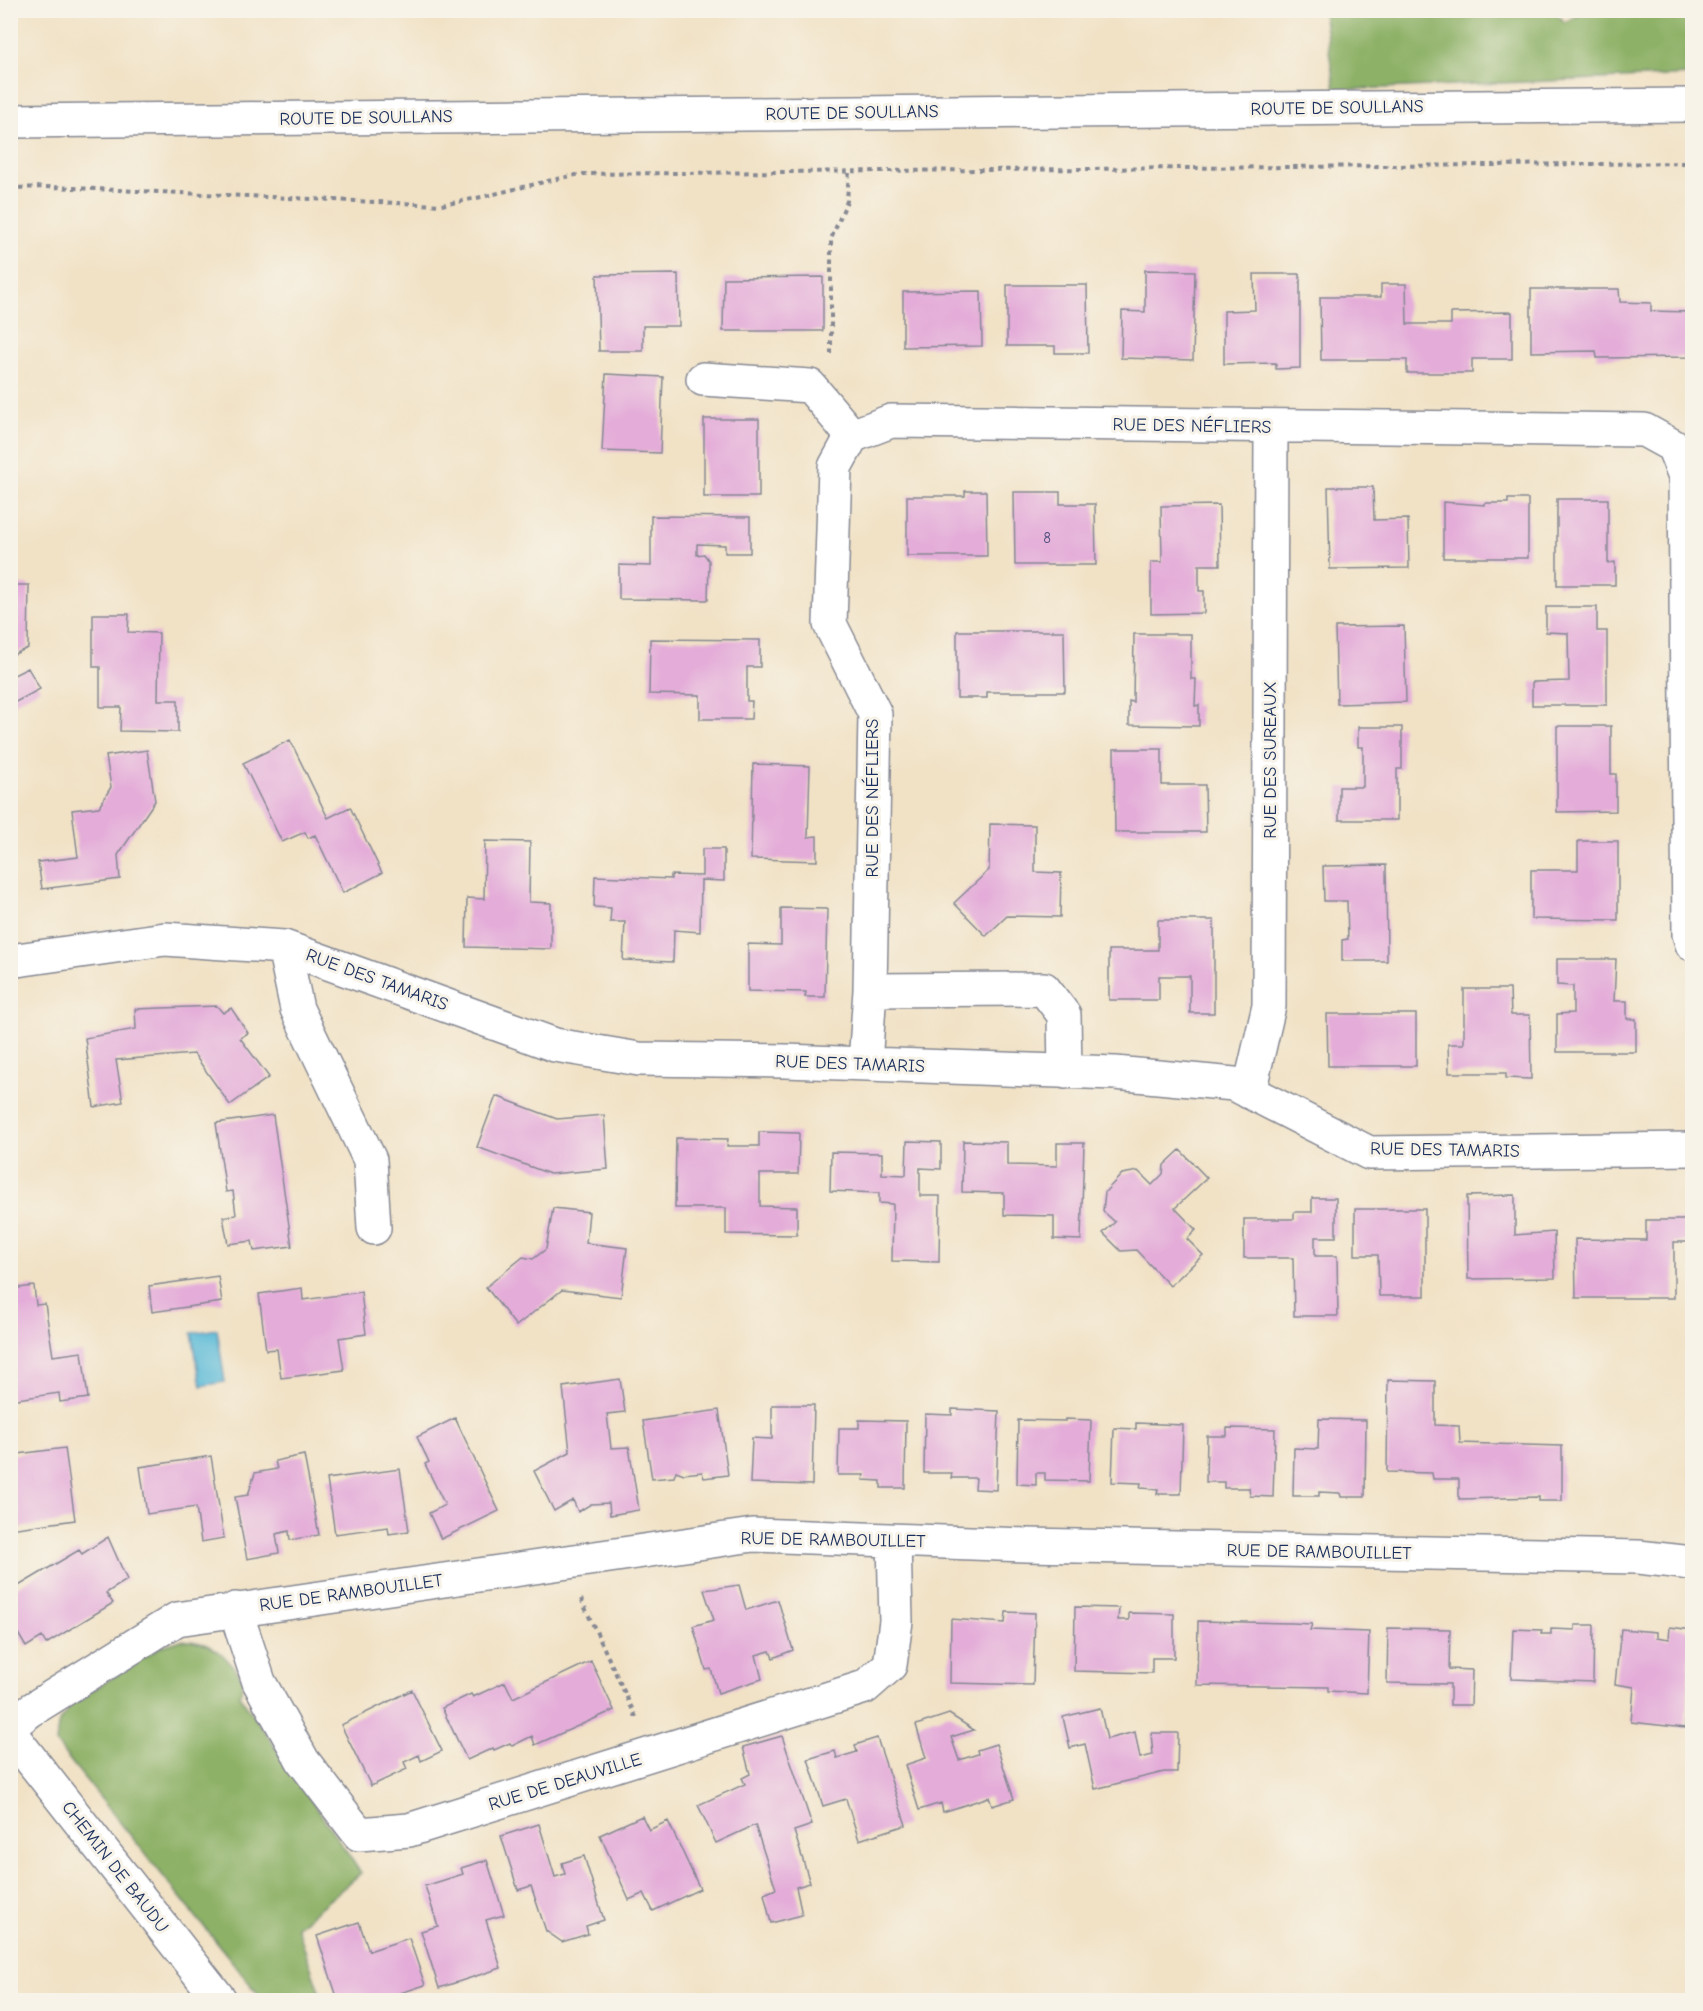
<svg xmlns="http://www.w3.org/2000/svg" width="1703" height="2011" font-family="'Comic Neue',sans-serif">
<rect width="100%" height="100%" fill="#f7f3e8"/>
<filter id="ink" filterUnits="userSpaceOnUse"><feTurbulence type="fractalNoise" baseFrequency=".0167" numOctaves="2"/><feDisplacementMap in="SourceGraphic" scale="12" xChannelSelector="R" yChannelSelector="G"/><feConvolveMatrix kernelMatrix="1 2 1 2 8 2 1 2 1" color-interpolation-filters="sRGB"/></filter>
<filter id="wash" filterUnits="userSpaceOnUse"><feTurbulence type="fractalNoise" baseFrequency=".008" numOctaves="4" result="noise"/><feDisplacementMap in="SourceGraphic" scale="24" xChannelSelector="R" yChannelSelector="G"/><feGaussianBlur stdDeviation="1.35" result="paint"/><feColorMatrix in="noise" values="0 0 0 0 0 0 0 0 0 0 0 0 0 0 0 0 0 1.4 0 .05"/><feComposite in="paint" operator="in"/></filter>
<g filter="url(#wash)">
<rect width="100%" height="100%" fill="#f1e2c6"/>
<!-- forest -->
<path fill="#8db166" stroke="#547062" stroke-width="1.5" d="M 1553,10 L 1564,22 L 1589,11 L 1692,11 L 1692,75 L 1335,90 L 1323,11 Z
M 181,1640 C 214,1642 224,1653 243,1679 L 240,1696 L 361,1873 L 297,1927 L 322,2000 L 263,2000 L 56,1743 L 58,1725 L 70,1705 L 160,1647 Z"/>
<!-- water -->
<path fill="#59b9d7" stroke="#3a749a" stroke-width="1.5" d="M 217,1329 L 225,1382 L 201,1386 L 192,1333 Z"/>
<g id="blocks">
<!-- building -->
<path fill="#e4add9" d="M 1145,270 L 1195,271 L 1193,360 L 1121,358 L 1122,311 L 1145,312 Z
M 678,274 L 679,326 L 643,326 L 643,351 L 599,351 L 597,275 Z
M 1254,274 L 1300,274 L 1300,368 L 1276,369 L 1276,363 L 1224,364 L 1224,311 L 1255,310 Z
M 823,277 L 823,331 L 723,331 L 724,278 Z
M 1381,284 L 1406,284 L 1407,324 L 1451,324 L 1451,313 L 1512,312 L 1512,359 L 1472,359 L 1472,373 L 1407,373 L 1407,360 L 1321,360 L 1320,297 L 1381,297 Z
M 1689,284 L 1692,284 L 1692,357 L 1597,358 L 1596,351 L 1531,352 L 1531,289 L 1619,289 L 1620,302 L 1651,303 L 1651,311 L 1690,312 Z
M 1007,285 L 1087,285 L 1088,353 L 1055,353 L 1055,346 L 1007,346 Z
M 981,291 L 982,346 L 903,347 L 903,292 Z
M 606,374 L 663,377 L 660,453 L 602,451 Z
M 704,419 L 759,419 L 759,497 L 704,497 Z
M 1328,487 L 1373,487 L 1374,520 L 1408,519 L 1409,568 L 1330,569 Z
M 965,491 L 986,491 L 987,556 L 907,556 L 907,496 L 965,496 Z
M 1014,492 L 1060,492 L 1060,504 L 1095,504 L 1096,565 L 1015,565 Z
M 1508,499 L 1528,499 L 1528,558 L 1443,558 L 1443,502 L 1485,505 L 1485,503 L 1508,503 Z
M 1557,499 L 1608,499 L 1608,563 L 1615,562 L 1615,585 L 1557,585 Z
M 1219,505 L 1220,565 L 1199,565 L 1199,591 L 1204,591 L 1204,613 L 1151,614 L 1151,562 L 1162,562 L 1161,506 Z
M 651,516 L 750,517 L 750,553 L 725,553 L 725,545 L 697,544 L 697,555 L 704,554 L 709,561 L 708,600 L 619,599 L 619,565 L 651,566 Z
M 10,585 L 29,585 L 28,648 L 10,656 Z
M 1546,607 L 1597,607 L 1597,631 L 1607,631 L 1607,705 L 1532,705 L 1532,682 L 1569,681 L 1568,633 L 1546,632 Z
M 93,614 L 129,614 L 128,632 L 159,633 L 158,700 L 178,700 L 178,732 L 120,731 L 121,707 L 100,707 L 100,667 L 93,667 Z
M 1404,626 L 1406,702 L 1337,704 L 1335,627 Z
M 957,631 L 1064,631 L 1065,692 L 987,692 L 987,698 L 957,698 Z
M 1134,634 L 1191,634 L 1191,679 L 1196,679 L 1195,706 L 1199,705 L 1199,726 L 1129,725 L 1129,701 L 1133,702 Z
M 650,639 L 760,640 L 760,667 L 747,667 L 747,701 L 752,701 L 751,719 L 700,719 L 700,695 L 649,694 Z
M 28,668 L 40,689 L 10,705 L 10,677 Z
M 1557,726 L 1611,726 L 1611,774 L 1616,774 L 1616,811 L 1557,812 Z
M 1358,727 L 1402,727 L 1402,769 L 1397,769 L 1397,820 L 1339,820 L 1339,787 L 1363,787 L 1363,747 L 1358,747 Z
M 290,740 L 328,818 L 350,807 L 382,873 L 343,893 L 315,835 L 308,838 L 305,832 L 282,842 L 243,763 Z
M 1114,749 L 1162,749 L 1162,785 L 1205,785 L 1206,832 L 1115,832 Z
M 147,750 L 155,801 L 118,855 L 120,879 L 42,889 L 38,862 L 78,857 L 72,810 L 99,807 L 111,787 L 106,756 Z
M 753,764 L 810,766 L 808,837 L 817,836 L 817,861 L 751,859 Z
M 990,824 L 1035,825 L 1035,872 L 1061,873 L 1060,917 L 1007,916 L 986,936 L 954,903 L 989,870 Z
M 485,841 L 530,842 L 529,902 L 551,903 L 551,949 L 466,947 L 467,898 L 484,899 Z
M 1578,841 L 1618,841 L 1618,920 L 1531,919 L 1531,870 L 1578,870 Z
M 702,849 L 724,849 L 724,881 L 701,880 L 700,932 L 674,930 L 673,962 L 623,960 L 625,922 L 610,922 L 611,908 L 594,907 L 595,876 L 671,879 L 671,875 L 702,876 Z
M 1386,865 L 1387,961 L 1342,961 L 1342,940 L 1348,939 L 1347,901 L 1324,901 L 1323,866 Z
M 781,908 L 827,909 L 825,997 L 805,997 L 806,992 L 748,991 L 748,944 L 781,945 Z
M 1158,920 L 1214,920 L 1214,1013 L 1190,1013 L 1190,976 L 1159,976 L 1159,1000 L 1109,1000 L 1109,950 L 1158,950 Z
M 1557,959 L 1616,959 L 1614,1001 L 1627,1001 L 1627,1019 L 1636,1019 L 1636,1052 L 1557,1052 L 1557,1014 L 1573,1013 L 1573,986 L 1557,985 Z
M 1464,989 L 1510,989 L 1511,1015 L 1530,1015 L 1531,1079 L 1506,1078 L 1506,1073 L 1449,1073 L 1448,1044 L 1464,1044 Z
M 217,1006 L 223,1013 L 231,1008 L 248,1033 L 240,1038 L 269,1077 L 230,1105 L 194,1054 L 116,1060 L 123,1102 L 94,1107 L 85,1038 L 136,1029 L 135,1009 Z
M 1327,1014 L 1416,1014 L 1416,1066 L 1328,1066 Z
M 496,1096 L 557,1119 L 604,1115 L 608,1169 L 550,1174 L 477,1147 Z
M 273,1115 L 292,1246 L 254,1251 L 252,1241 L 228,1244 L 223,1217 L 236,1215 L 233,1191 L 226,1192 L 216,1123 Z
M 759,1132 L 799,1133 L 798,1174 L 760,1174 L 760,1206 L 797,1207 L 797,1235 L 726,1234 L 726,1208 L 675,1208 L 676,1138 L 728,1139 L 727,1146 L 759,1146 Z
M 907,1141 L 941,1142 L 941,1169 L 920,1168 L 920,1196 L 940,1196 L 939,1262 L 892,1261 L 893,1204 L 879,1203 L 879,1193 L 830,1191 L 831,1152 L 882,1153 L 882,1174 L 906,1175 Z
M 963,1141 L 1007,1142 L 1007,1165 L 1057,1166 L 1057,1143 L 1084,1143 L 1081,1240 L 1054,1239 L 1054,1216 L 1004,1215 L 1004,1193 L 962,1192 Z
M 1180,1150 L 1207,1178 L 1175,1208 L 1196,1230 L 1187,1239 L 1203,1255 L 1170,1286 L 1136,1250 L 1121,1251 L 1103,1233 L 1115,1222 L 1103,1211 L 1105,1192 L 1122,1174 L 1138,1171 L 1152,1185 L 1163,1174 L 1164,1165 Z
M 1515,1195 L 1515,1235 L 1554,1232 L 1555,1278 L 1468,1279 L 1467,1196 Z
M 1312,1198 L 1336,1198 L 1336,1237 L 1315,1237 L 1315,1256 L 1337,1256 L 1338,1316 L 1294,1316 L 1293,1258 L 1244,1258 L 1244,1219 L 1294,1219 L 1294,1212 L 1312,1212 Z
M 553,1208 L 589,1212 L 586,1243 L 627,1248 L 621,1297 L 562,1290 L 516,1326 L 486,1287 L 523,1257 L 533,1259 L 546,1249 Z
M 1355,1209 L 1425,1209 L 1425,1296 L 1379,1296 L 1378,1255 L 1355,1255 Z
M 1646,1220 L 1692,1220 L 1692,1242 L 1674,1242 L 1674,1298 L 1576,1298 L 1575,1239 L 1646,1240 Z
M 218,1276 L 222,1302 L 152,1312 L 149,1286 Z
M 34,1286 L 36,1305 L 45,1304 L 53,1356 L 82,1352 L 88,1398 L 60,1402 L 59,1393 L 10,1400 L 10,1289 Z
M 302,1288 L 303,1300 L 361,1292 L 366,1334 L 339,1338 L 344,1370 L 281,1378 L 277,1349 L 266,1350 L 259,1294 Z
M 620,1379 L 625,1412 L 607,1414 L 611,1448 L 629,1447 L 639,1510 L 610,1515 L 609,1503 L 591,1504 L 578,1512 L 573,1500 L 554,1511 L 534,1471 L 570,1452 L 563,1387 Z
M 1388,1380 L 1435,1381 L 1435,1425 L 1459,1426 L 1460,1443 L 1562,1446 L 1562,1501 L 1539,1501 L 1539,1497 L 1459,1499 L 1459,1479 L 1433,1479 L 1432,1473 L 1387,1472 Z
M 772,1405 L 814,1405 L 812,1485 L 750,1483 L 752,1438 L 772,1439 Z
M 952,1409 L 999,1411 L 996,1490 L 975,1489 L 976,1478 L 951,1478 L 952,1473 L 924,1473 L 925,1414 L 952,1415 Z
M 719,1410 L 728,1475 L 704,1478 L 702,1472 L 684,1474 L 676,1471 L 674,1477 L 652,1479 L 643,1421 Z
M 455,1418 L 499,1511 L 441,1539 L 429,1513 L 445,1505 L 425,1464 L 429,1462 L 417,1437 Z
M 1065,1419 L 1091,1420 L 1089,1481 L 1045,1480 L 1045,1473 L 1036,1473 L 1036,1485 L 1017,1484 L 1018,1420 L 1065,1421 Z
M 1319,1419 L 1366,1420 L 1365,1497 L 1341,1497 L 1340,1493 L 1319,1492 L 1319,1496 L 1293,1496 L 1294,1448 L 1318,1449 Z
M 859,1420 L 906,1421 L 905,1488 L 881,1488 L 881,1481 L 863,1480 L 864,1475 L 838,1475 L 839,1428 L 859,1428 Z
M 1136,1423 L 1183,1425 L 1181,1494 L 1157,1494 L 1158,1489 L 1140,1488 L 1141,1483 L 1112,1482 L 1114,1428 L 1136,1429 Z
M 1227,1428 L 1275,1429 L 1273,1497 L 1250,1496 L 1249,1488 L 1224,1488 L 1224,1482 L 1206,1482 L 1207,1436 L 1227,1436 Z
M 65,1448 L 75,1520 L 10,1529 L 10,1455 Z
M 304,1455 L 319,1535 L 290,1540 L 289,1531 L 276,1534 L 279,1553 L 247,1559 L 235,1497 L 248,1495 L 255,1473 L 277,1469 L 275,1461 Z
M 211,1456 L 224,1538 L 201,1542 L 196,1507 L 147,1514 L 140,1467 Z
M 400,1469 L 409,1531 L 389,1534 L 388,1527 L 335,1534 L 327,1479 Z
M 108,1537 L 127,1580 L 106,1593 L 113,1603 L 46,1644 L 42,1637 L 26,1647 L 10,1620 L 10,1591 L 79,1550 L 82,1554 Z
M 739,1585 L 746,1610 L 778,1600 L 793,1650 L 773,1658 L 770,1651 L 756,1655 L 762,1679 L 718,1693 L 711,1669 L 706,1670 L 693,1626 L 714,1620 L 704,1590 Z
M 1075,1607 L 1119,1608 L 1118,1620 L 1129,1620 L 1129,1613 L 1174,1614 L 1174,1658 L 1152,1658 L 1152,1673 L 1074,1671 Z
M 1006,1612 L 1035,1613 L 1033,1685 L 950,1683 L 951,1619 L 1005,1623 Z
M 1198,1621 L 1292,1623 L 1312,1624 L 1310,1630 L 1369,1632 L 1367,1693 L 1328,1691 L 1328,1687 L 1197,1685 Z
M 1575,1625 L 1594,1625 L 1593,1682 L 1511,1679 L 1513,1629 L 1542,1630 L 1541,1634 L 1551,1634 L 1551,1629 L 1575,1630 Z
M 1670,1627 L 1692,1630 L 1685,1728 L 1631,1722 L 1634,1687 L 1615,1684 L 1621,1629 L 1657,1632 L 1657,1637 L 1669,1639 Z
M 1388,1628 L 1450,1629 L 1449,1669 L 1472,1670 L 1471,1705 L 1450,1705 L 1450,1684 L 1387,1683 Z
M 591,1661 L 614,1710 L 535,1745 L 532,1736 L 512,1746 L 510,1743 L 494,1750 L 493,1748 L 467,1760 L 442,1708 L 471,1694 L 473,1697 L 505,1682 L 513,1698 Z
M 412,1690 L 442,1751 L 421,1761 L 419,1755 L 404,1762 L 407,1769 L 371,1786 L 341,1725 Z
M 1100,1708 L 1107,1739 L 1135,1732 L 1140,1758 L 1153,1755 L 1151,1733 L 1178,1733 L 1177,1772 L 1164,1772 L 1095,1789 L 1085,1744 L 1070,1748 L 1063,1717 Z
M 949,1714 L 974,1730 L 951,1737 L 959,1760 L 978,1754 L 977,1750 L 996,1744 L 1014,1799 L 992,1806 L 989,1797 L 943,1812 L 941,1803 L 919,1810 L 905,1765 L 926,1758 L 916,1725 Z
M 782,1736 L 812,1825 L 794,1831 L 810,1883 L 796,1887 L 802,1915 L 771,1923 L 764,1894 L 776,1889 L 755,1825 L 716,1843 L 698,1805 L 745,1784 L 742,1778 L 750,1774 L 743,1747 Z
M 877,1738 L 906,1825 L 859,1840 L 846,1799 L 823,1806 L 808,1759 L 835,1751 L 837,1758 L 857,1752 L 855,1745 Z
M 642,1816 L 649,1830 L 668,1821 L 700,1889 L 653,1911 L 644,1893 L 629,1900 L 600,1835 Z
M 539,1824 L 555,1877 L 565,1874 L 562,1863 L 584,1856 L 604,1920 L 586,1926 L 588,1934 L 562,1942 L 546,1931 L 531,1886 L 518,1890 L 501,1836 Z
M 487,1860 L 504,1915 L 486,1920 L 501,1968 L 439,1988 L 421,1931 L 438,1926 L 425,1886 L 463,1874 L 461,1868 Z
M 359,1922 L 369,1951 L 409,1938 L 425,1985 L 379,2000 L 338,2000 L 317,1936 Z"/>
</g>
</g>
<g filter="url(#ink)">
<use href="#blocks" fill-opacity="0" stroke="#868892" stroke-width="1.5"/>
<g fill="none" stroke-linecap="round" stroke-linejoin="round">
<!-- minor casing -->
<g stroke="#868892" stroke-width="36">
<path id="minor" d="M 703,379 L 810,386 L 852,436
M 284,947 L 297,1009 L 370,1160 L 374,1228
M 10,961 L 165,939 L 284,947 L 555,1045 L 639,1059 L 785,1061 L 1115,1073 L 1234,1084 L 1369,1153 L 1692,1149
M 870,990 L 1044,989 L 1064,1015 L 1065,1072
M 865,1064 L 870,990 L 875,714 L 830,624 L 835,467 L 852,436 L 891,421 L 1644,430 L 1673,446 L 1685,476 L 1689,934 L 1692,944
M 1249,1092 L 1269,1006 L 1271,427
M 235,1609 L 259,1682 L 303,1761 L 359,1834 L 409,1830 L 865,1687 L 890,1665 L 896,1621 L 894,1541
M 10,1726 L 31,1710 L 177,1619 L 753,1535 L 1026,1545 L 1638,1557 L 1692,1563
M 10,1733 L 220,2000"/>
</g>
<!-- major casing -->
<g stroke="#868892" stroke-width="36">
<path id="major" d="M 10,121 L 1692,105"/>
</g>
<!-- path -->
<path stroke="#868892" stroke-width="4" stroke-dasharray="4.5 4.5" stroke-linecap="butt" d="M 10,188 L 52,187 L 441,205 C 489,197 534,183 581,174 L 1692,163
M 831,354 L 831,239 L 847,201 L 849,171
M 581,1599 L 636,1717"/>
<!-- minor -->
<use href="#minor" stroke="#fff" stroke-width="33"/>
<!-- major -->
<use href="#major" stroke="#fff" stroke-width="33"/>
</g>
</g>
<g text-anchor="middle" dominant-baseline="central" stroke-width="6" stroke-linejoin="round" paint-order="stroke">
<!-- number labels -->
<g font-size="15" fill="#4d4e7d">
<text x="1047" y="538">8</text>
</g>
<!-- street labels -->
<g font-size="18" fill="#1b2f5e" stroke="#f7f3e8">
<text transform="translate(1337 108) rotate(-1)">ROUTE DE SOULLANS</text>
<text transform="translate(852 113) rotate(-1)">ROUTE DE SOULLANS</text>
<text transform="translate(366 118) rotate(-1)">ROUTE DE SOULLANS</text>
<text transform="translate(1192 426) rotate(1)">RUE DES NÉFLIERS</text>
<text transform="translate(1270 760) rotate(-90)">RUE DES SUREAUX</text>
<text transform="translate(872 798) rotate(-90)">RUE DES NÉFLIERS</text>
<text transform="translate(377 980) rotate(20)">RUE DES TAMARIS</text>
<text transform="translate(850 1064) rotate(2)">RUE DES TAMARIS</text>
<text transform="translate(1445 1150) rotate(1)">RUE DES TAMARIS</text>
<text transform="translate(833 1540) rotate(1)">RUE DE RAMBOUILLET</text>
<text transform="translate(1319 1552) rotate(1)">RUE DE RAMBOUILLET</text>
<text transform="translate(351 1593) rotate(-8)">RUE DE RAMBOUILLET</text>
<text transform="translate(565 1782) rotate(-17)">RUE DE DEAUVILLE</text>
<text transform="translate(115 1867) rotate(52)">CHEMIN DE BAUDU</text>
</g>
</g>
<!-- margin -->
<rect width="1703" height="2011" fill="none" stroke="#f7f3e8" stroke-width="36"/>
</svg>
